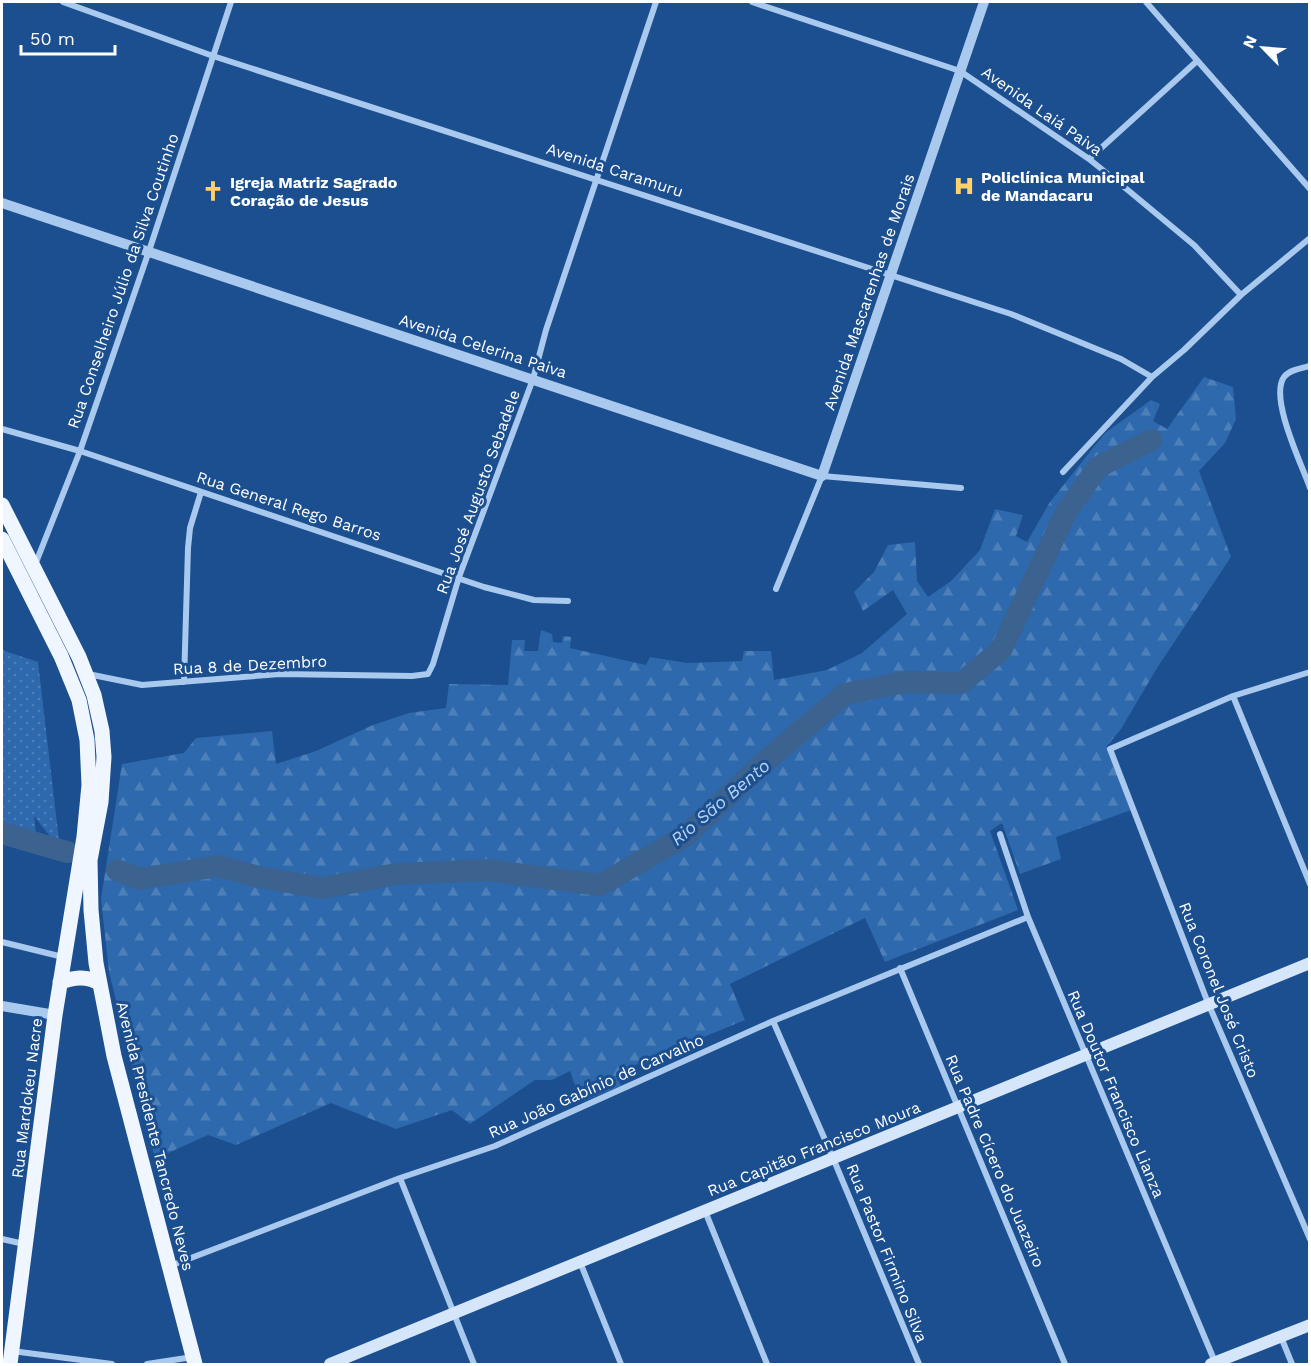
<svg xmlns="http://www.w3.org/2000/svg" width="1311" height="1366" font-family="'Work Sans',sans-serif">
<defs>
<pattern id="grass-dots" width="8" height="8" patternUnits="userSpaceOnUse" patternTransform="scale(1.5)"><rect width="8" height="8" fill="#2e69ad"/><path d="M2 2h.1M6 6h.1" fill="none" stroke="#4d80b9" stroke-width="1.8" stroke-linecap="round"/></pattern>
<pattern id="forest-firs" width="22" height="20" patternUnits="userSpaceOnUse" patternTransform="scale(1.5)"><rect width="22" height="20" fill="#2e69ad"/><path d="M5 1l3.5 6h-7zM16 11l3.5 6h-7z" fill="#4d80b9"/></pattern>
</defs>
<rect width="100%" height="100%" fill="#1b4f8f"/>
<!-- grass -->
<path fill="url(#grass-dots)" d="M 2,650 L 38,662 L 60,849 L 34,816 L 37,843 L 2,838 Z"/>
<!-- forest -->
<path fill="url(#forest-firs)" d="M 1204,377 L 1233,387 L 1236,419 L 1225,443 L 1199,471 L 1231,557 L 1157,668 L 1121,729 L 1107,746 L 1131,810 L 1056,837 L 1061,859 L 1020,874 L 1002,823 L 990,831 L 1018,910 L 885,962 L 865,918 L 730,984 L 745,1020 L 616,1073 L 621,1086 L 581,1102 L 570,1071 L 552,1080 L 535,1080 L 470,1124 L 452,1110 L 396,1129 L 331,1103 L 236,1145 L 208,1135 L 155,1159 L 109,972 L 101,899 L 122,764 L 184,753 L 196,738 L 272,731 L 276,764 L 316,751 L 373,725 L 409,713 L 446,708 L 449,684 L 508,685 L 512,640 L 525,640 L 524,651 L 538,651 L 541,630 L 552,634 L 553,642 L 562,643 L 563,636 L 571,637 L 570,648 L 646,665 L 650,657 L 687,663 L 742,661 L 744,651 L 771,651 L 774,680 L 827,670 L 862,653 L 907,614 L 893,590 L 863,611 L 854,592 L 874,572 L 888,545 L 915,542 L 917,581 L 928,597 L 951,581 L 980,550 L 995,509 L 1023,515 L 1016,536 L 1027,542 L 1050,502 L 1105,433 L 1151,400 L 1160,404 L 1153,421 L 1167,429 Z"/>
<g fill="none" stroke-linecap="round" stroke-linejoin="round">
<!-- river -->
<path stroke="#3c6290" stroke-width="22" d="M 2,833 L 67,852
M 117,870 L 140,879 L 218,866 L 259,877 L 323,888 L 396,874 L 487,870 L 600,885 L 685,836 L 767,760 L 845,694 L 905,682 L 961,683 L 1001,650 L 1066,512 L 1098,467 L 1151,440"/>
<!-- minor -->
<path stroke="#a9c9ee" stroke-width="6" d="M 63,2 L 213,56 L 1011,314 L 1121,359 L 1152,377
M 752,2 L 960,71 L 1089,159 L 1129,191 L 1194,245 L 1241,295
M 1146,2 L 1310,189
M 1089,159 L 1197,61
M 1310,366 C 1302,368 1289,370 1284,377 C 1269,398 1302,465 1310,488
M 2,429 L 80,451 L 484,587 L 534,600 L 568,601
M 1063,472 L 1152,377 L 1184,350 L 1241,295 L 1310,238
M 35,565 L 80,451 L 149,251 L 231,2
M 776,589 L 822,476 L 961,488
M 1310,672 L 1233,696 L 1110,749 L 1208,1003 L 1310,1239
M 88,674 L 142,685 L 280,674 L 412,676 L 428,674 L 433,664 L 459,577 L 533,379 L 546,330 L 656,2
M 184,682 L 188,548 L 190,528 L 201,492
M 1233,696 L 1310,884
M 1000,834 L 1028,917 L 1215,1362
M 2,942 L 63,957
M 900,968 L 1065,1364
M 773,1021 L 833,1158 L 919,1364
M 400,1178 L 474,1364
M 705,1211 L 767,1364
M 2,1239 L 24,1244
M 580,1262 L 621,1364
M 170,1266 L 400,1178 L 495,1146 L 773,1021 L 1028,917
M 1281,1337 L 1292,1364
M 12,1351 L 112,1364
M 147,1364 L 193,1357"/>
<!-- tertiary -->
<path stroke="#a9c9ee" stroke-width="10" d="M 2,203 L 822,476 L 984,2
M 2,1006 L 55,1015"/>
<!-- secondary -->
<path stroke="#d6e6fa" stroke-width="12" d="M 330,1364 L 1310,963
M 1211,1364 L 1310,1325"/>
<!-- primary -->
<path stroke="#f0f6ff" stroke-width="15" d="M 2,505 L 79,657 L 94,695 L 102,731 L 104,757 L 101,802 L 90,860 L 91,910 L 96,963 L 114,1056 L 195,1364
M 2,539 L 61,656 L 79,700 L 87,740 L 89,785 L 84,837 L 55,1015 L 10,1364
M 60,982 C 73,978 86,975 99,983"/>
</g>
<!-- icons -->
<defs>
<g id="hospital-bare" transform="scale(1.62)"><path d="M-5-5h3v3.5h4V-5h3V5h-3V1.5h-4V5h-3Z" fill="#ffd166" stroke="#1b4f8f" stroke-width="2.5" paint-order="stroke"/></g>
<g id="church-bare" transform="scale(1.62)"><path d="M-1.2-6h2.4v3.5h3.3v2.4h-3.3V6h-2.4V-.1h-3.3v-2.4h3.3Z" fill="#ffd166" stroke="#1b4f8f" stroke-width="2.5" paint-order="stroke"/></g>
</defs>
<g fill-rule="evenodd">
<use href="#hospital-bare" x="964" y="186"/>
<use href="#church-bare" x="213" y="191"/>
</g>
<g text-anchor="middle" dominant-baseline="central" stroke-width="6" stroke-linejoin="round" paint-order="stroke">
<!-- street labels -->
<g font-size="16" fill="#fff" stroke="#1b4f8f">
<text transform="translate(1042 111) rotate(35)">Avenida Laiá Paiva</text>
<text transform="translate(615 170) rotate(18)">Avenida Caramuru</text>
<text transform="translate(123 281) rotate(-71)">Rua Conselheiro Júlio da Silva Coutinho</text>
<text transform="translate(869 292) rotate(-71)">Avenida Mascarenhas de Morais</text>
<text transform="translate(483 346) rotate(18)">Avenida Celerina Paiva</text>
<text transform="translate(478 492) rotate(-70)">Rua José Augusto Sebadele</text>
<text transform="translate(289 506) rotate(18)">Rua General Rego Barros</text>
<text transform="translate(250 665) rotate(-3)">Rua 8 de Dezembro</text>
<text transform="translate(1219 990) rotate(68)">Rua Coronel José Cristo</text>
<text transform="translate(596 1086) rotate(-24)">Rua João Gabínio de Carvalho</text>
<text transform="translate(1116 1094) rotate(67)">Rua Doutor Francisco Lianza</text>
<text transform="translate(27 1098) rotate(-83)">Rua Mardokeu Nacre</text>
<text transform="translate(155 1136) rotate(76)">Avenida Presidente Tancredo Neves</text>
<text transform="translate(814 1149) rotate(-22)">Rua Capitão Francisco Moura</text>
<text transform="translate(995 1161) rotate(67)">Rua Padre Cícero do Juazeiro</text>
<text transform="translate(887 1253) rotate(68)">Rua Pastor Firmino Silva</text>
</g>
<!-- poi labels -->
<g font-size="16" font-weight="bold" fill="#fff" stroke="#1b4f8f" text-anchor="start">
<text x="981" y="177">Policlínica Municipal<tspan x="981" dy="18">de Mandacaru</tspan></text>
<text x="230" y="182">Igreja Matriz Sagrado<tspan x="230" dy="18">Coração de Jesus</tspan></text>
</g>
<!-- water labels -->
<g font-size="18" font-style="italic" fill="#b5d3f5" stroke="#1b4f8f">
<text transform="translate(720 802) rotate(-40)">Rio São Bento</text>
</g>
</g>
<!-- border -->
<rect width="1311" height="1366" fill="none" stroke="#ffffff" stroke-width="6"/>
<!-- north arrow -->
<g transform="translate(1263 48) rotate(295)" stroke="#1b4f8f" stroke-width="4.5" paint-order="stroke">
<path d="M0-4.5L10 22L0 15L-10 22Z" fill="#ffffff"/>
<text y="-9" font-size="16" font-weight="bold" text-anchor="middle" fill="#ffffff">N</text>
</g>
<!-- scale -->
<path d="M21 45v9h94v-9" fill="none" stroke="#ffffff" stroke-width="3"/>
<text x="30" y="45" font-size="18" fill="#ffffff" stroke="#1b4f8f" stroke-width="4.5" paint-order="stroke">50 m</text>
</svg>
